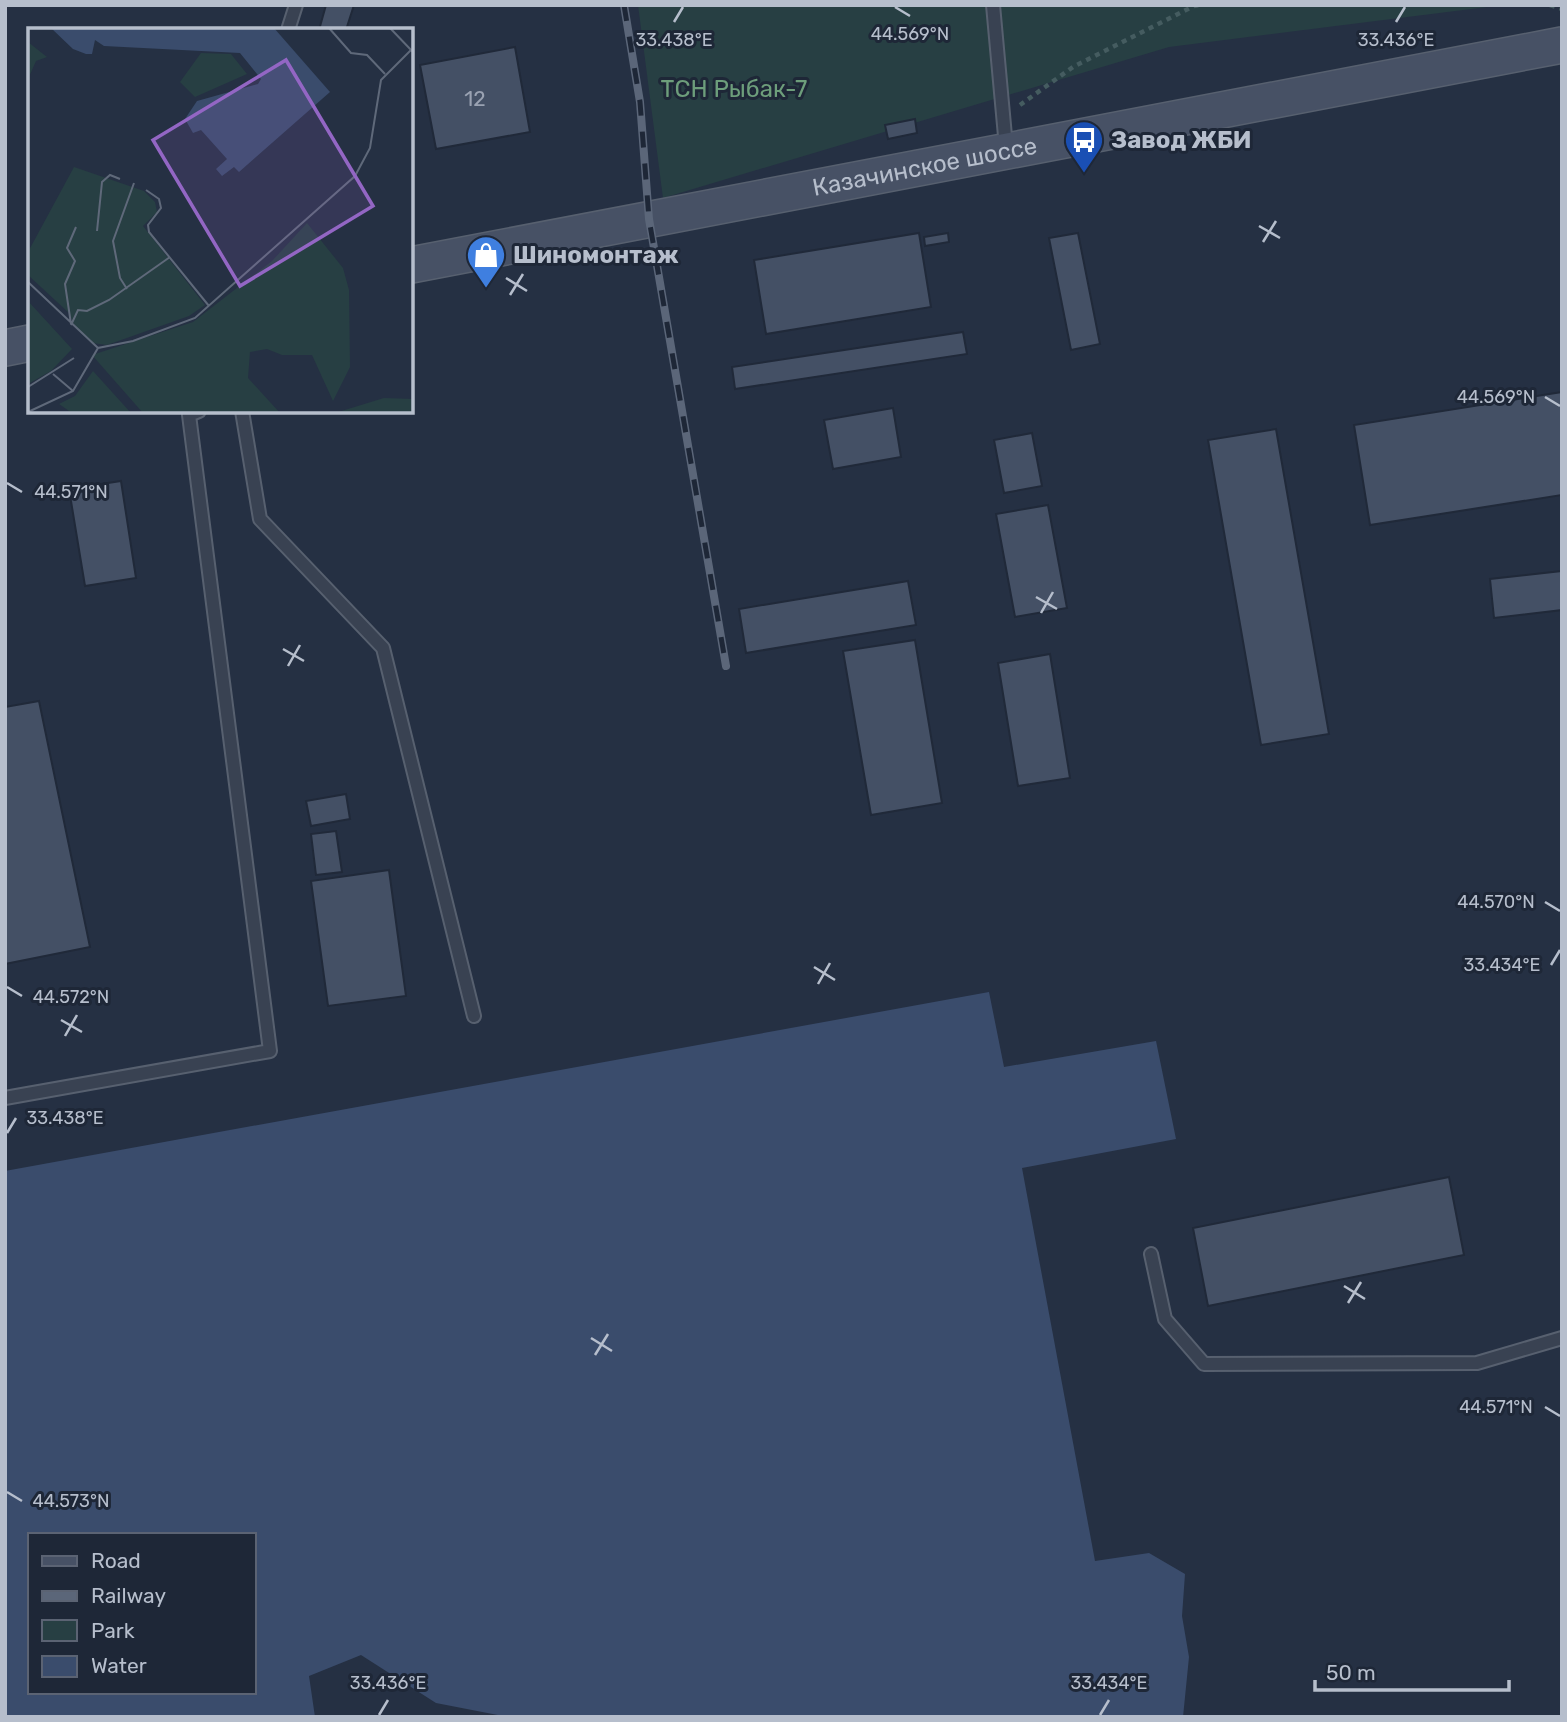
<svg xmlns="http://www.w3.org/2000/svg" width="1567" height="1722" font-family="Rubik,sans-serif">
<rect width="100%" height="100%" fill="#253043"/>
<!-- green -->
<path fill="#273f43" d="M 638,5 L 1503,5 L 1169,47 L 663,198 Z"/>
<!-- water -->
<path fill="#3a4c6c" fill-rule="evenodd" d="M 989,992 L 1004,1067 L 1156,1041 L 1176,1139 L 1022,1168 L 1095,1561 L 1149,1553 L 1185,1574 L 1182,1616 L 1189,1657 L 1183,1717 L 508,1717 L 436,1703 L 361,1655 L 309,1676 L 315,1717 L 5,1717 L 5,1171 ZM 30,1535 L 254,1535 L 254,1692 L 30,1692 Z"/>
<!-- building -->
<path fill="#445065" stroke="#202939" stroke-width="2" d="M 326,5 L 354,5 L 346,30 L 319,30 Z
M 515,47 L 530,132 L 436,149 L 420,65 Z
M 915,119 L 917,133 L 888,139 L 885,125 Z
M 919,233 L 931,307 L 766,334 L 754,260 Z
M 948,233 L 949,242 L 925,246 L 924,237 Z
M 1078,233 L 1100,344 L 1071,350 L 1049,238 Z
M 963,332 L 967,354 L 735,389 L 732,367 Z
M 1562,392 L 1562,495 L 1370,525 L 1354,425 Z
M 893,408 L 901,457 L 833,469 L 824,420 Z
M 1276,429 L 1329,734 L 1261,745 L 1208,440 Z
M 1032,433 L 1042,486 L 1004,493 L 994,440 Z
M 121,481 L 136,578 L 85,586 L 69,489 Z
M 1048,505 L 1067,608 L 1015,617 L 996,514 Z
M 1561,567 L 1562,567 L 1562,610 L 1494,618 L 1490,579 L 1561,571 Z
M 908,581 L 916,625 L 746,653 L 739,609 Z
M 915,640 L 942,803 L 871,815 L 843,651 Z
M 1050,654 L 1070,778 L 1018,786 L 998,663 Z
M 39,701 L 90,947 L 5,964 L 5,707 Z
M 346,794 L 350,819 L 311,826 L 306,801 Z
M 336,831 L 342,872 L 316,875 L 311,834 Z
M 389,870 L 406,996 L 328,1006 L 311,881 Z
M 1449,1177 L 1464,1255 L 1208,1306 L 1193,1228 Z"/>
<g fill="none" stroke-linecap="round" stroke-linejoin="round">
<!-- lane casing -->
<g stroke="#57606f" stroke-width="16">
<path id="lane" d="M 993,5 L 1006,147
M 288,30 L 296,5
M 242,411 L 260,519 L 383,648 L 474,1016
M 5,1098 L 270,1051 L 189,415 L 199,411
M 1151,1254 L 1165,1319 L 1204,1364 L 1477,1363 L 1562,1338"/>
</g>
<!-- secondary casing -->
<g stroke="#57606f" stroke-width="38">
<g id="secondary">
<path id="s1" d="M 411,265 L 1562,45"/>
<path d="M 5,348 L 30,343"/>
</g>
</g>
<!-- path -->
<path stroke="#455c60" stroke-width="4.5" stroke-dasharray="5 5" stroke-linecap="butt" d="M 1550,5 L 1562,9
M 1020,105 L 1073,67 L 1194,6 L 1200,5"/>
<!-- lane -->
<use href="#lane" stroke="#394252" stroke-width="12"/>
<!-- secondary -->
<use href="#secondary" stroke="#475165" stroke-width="35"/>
<!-- rail casing -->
<g stroke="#5b6679" stroke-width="8">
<path id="rail" d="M 624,5 L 640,102 L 649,219 L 726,666"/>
</g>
<!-- rail -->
<use href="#rail" stroke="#1e2737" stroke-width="5" stroke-dasharray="16" stroke-linecap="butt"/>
</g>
<!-- ticks -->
<path fill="none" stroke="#b6becc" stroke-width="2.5" d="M 895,7 L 910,16M 674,22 L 683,7M 1396,22 L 1405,7M 1259,226 L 1280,238M 1263,242 L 1276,221M 506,278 L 527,291M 510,295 L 523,274M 1545,397 L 1560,406M 7,483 L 22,492M 1036,597 L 1057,609M 1041,613 L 1053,592M 283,649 L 304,661M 288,666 L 300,645M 1545,902 L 1560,911M 1551,965 L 1560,950M 814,967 L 835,980M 818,984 L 830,963M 7,987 L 22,996M 61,1020 L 82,1032M 65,1036 L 77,1015M 7,1133 L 16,1118M 1344,1286 L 1365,1299M 1348,1303 L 1361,1282M 591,1338 L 612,1351M 595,1355 L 608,1334M 1545,1407 L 1560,1416M 7,1492 L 22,1501M 379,1715 L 388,1700M 1100,1715 L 1109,1700"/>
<!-- icons -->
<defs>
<g id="bus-pin" transform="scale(2.0125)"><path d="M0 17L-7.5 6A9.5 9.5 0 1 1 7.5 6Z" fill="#1a4fb4" stroke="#1e2737"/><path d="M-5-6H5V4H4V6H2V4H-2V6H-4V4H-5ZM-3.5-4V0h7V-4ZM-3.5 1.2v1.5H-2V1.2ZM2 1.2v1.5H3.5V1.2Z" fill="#fff"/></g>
<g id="shop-pin" transform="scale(2.0125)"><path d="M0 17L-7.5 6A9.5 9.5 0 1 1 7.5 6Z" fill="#3f7fe0" stroke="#1e2737"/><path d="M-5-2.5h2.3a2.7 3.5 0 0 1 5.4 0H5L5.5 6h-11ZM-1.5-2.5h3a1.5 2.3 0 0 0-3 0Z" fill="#fff"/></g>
</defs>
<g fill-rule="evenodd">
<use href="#bus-pin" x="1084" y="140"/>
<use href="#shop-pin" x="486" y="255"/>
</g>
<g text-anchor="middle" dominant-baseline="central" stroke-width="6" stroke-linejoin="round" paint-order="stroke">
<!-- number labels -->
<g font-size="21" fill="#9aa2b2">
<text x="475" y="98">12</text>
</g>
<!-- park labels -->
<g font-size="24" fill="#6d9e7b" stroke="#1e2737">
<text x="734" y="89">ТСН Рыбак-7</text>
</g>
<!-- poi labels -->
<g font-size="24" font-weight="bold" fill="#b6becc" stroke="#1e2737" text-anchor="start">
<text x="1111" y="140">Завод ЖБИ</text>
<text x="513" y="255">Шиномонтаж</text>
</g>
<!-- street labels -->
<g font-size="24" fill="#b6becc" stroke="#1e2737">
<text stroke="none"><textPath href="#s1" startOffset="523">Казачинское шоссе</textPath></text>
</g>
</g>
<!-- overview -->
<g transform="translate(28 28)">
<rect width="385" height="385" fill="#253043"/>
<path d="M 0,14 L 19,29 L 8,33 L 0,51 ZM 173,25 L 203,26 L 219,46 L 167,69 L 152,54 ZM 46,139 L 116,163 L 127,174 L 129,184 L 115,198 L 177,277 L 161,288 L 79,317 L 64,315 L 47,299 L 41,285 L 0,247 L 0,224 ZM 279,195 L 315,240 L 321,262 L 322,339 L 305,373 L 284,327 L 254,327 L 239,321 L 222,324 L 220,350 L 252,385 L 115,385 L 64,327 L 165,294 L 244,233 ZM 0,273 L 44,321 L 23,343 L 0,356 ZM 65,343 L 103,385 L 44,385 L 31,376 L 47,368 ZM 356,370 L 385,371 L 385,385 L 307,385 Z" fill="#273f43"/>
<path d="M 23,0 L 246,0 L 302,64 L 211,144 L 206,139 L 194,148 L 188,141 L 199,131 L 173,102 L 165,105 L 157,91 L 169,73 L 230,56 L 233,51 L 212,25 L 76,18 L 67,12 L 64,26 L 58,26 L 45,21 Z" fill="#3a4c6c"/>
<path fill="none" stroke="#5f697a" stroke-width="2" d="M 301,0 L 323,25 L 339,27 L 357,46M 362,0 L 385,24M 118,162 L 131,171 L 133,180 L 120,197 L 121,204 L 181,278M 69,203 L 74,154 L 82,147 L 92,151M 0,254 L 70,320M 99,261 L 92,250 L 85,213 L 106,155M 43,296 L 37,256 L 47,233 L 39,220 L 48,199M 43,297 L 50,282 L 59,283 L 81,272 L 142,229M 25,346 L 45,363M 0,359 L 46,330M 0,384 L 45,363 L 70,320 L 105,313 L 167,290 L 327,148 L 342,120 L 353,52 L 383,22"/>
<path fill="#9366c4" fill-opacity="0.15" stroke="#9366c4" stroke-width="3.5" d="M 258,32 L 345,178 L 212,258 L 125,112 Z"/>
<rect width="385" height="385" fill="none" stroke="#b6becc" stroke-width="3.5"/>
</g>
<g font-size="18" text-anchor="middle" fill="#b6becc" stroke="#1e2737" stroke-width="6" stroke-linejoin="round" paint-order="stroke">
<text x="910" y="40">44.569°N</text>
<text x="674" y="46">33.438°E</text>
<text x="1396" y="46">33.436°E</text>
<text x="1496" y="403">44.569°N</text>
<text x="71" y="498">44.571°N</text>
<text x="1496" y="908">44.570°N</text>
<text x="1502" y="971">33.434°E</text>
<text x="71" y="1003">44.572°N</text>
<text x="65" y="1124">33.438°E</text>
<text x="1496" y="1413">44.571°N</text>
<text x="71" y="1507">44.573°N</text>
<text x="388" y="1689">33.436°E</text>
<text x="1109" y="1689">33.434°E</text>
</g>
<!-- border -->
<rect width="1567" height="1722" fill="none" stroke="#b6becc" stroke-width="14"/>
<!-- legend -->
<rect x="28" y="1533" width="228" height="161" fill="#1e2737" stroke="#5b6373" stroke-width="2"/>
<rect x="42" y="1556" width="35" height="10" fill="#475165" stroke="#5b6373" stroke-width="2"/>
<text x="91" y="1568" font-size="21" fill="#b6becc">Road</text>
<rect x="42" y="1591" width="35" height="10" fill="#5b6679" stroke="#5b6373" stroke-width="2"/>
<text x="91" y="1603" font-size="21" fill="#b6becc">Railway</text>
<rect x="42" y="1620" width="35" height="21" fill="#273f43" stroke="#5b6373" stroke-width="2"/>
<text x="91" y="1638" font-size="21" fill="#b6becc">Park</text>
<rect x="42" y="1656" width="35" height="21" fill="#3a4c6c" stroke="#5b6373" stroke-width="2"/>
<text x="91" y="1673" font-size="21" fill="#b6becc">Water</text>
<!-- scale -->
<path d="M1315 1680v10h194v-10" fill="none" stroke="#b6becc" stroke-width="3.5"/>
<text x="1326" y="1680" font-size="21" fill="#b6becc" stroke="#1e2737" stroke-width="5" paint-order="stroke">50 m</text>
</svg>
